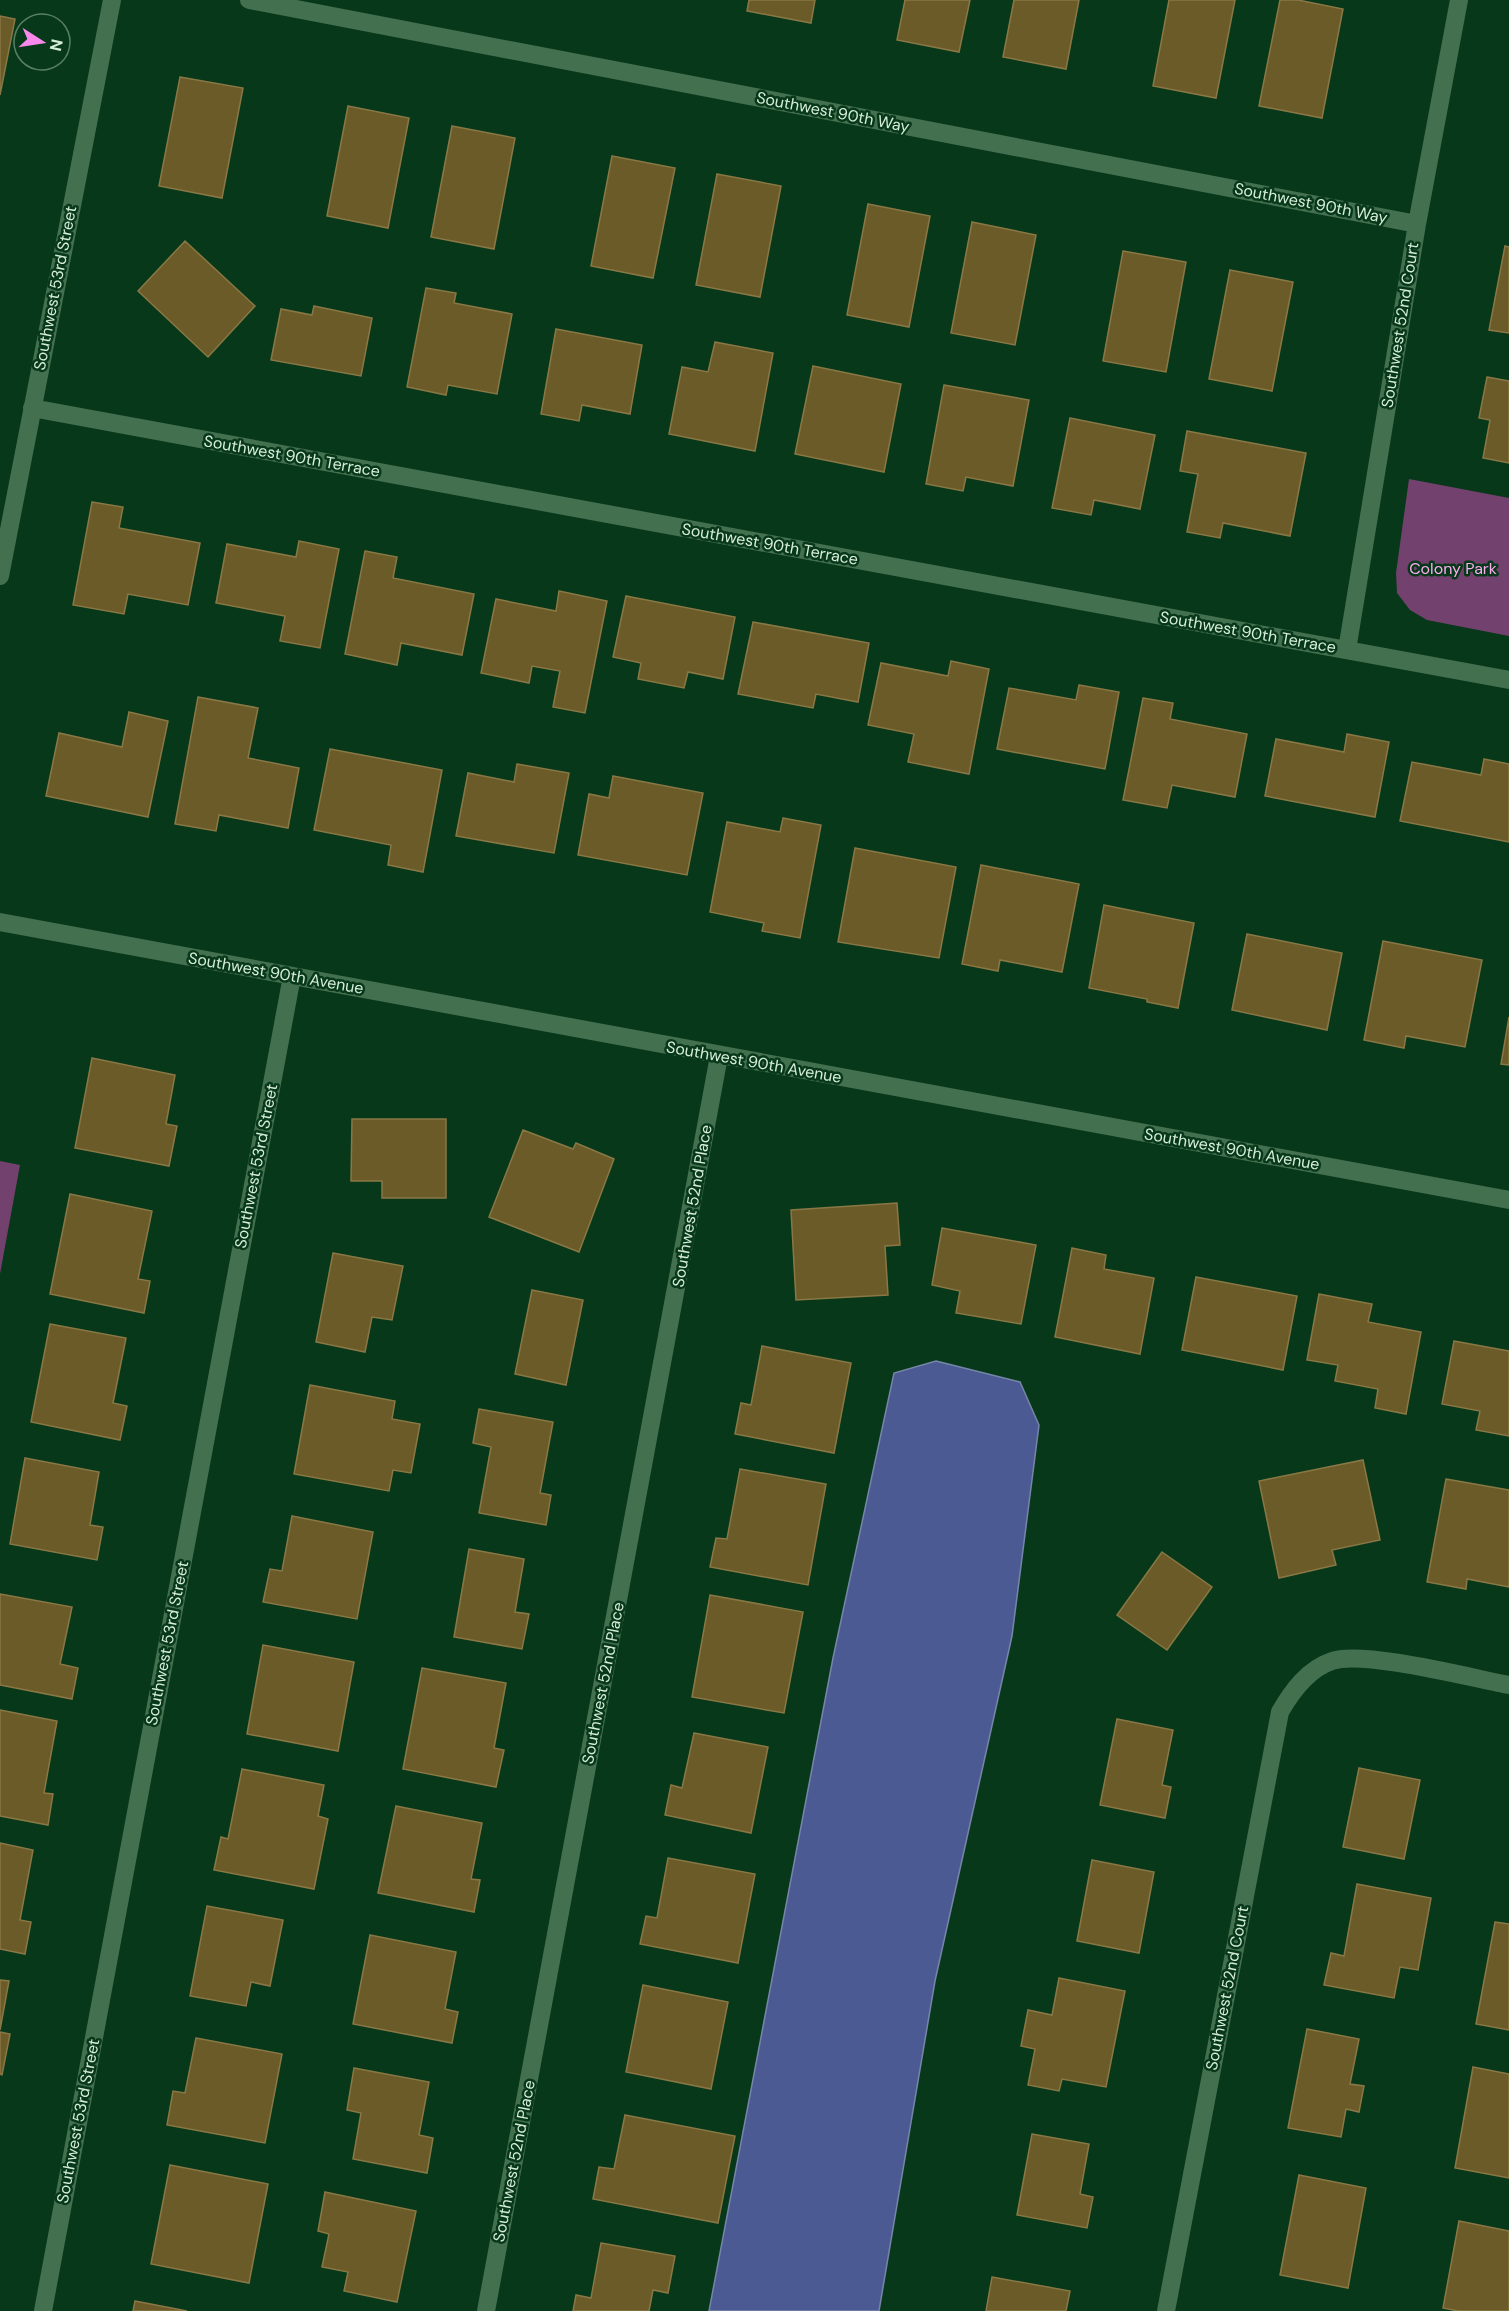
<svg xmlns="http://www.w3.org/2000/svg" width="1509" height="2311" font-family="'DM Sans',sans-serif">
<rect width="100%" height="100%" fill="#08381a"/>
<!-- green -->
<path fill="#73416d" d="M 1409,479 L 1509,498 L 1509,636 L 1427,620 L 1410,610 L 1397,593 L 1396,573 Z
M 0,1161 L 20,1165 L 0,1274 Z"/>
<!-- water -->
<path fill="#4c5a94" stroke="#7586a9" stroke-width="1.5" d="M 936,1361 L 1020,1382 L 1039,1425 L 1012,1636 L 935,1981 L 879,2311 L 709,2311 L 833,1658 L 894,1373 Z"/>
<!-- building -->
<path fill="#6b5b28" stroke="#897845" stroke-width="1.5" d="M 749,0 L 815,0 L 811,23 L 747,11 Z
M 905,0 L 970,0 L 959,52 L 897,40 Z
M 1014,0 L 1079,0 L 1066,69 L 1003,57 Z
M 1169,0 L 1235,0 L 1216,98 L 1153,86 Z
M 1280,0 L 1298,0 L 1343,9 L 1322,118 L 1259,106 Z
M 0,16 L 15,19 L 0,95 Z
M 180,77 L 243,88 L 222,198 L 159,186 Z
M 348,106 L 409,118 L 388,228 L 327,216 Z
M 452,126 L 515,138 L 494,249 L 431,237 Z
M 612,156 L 675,168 L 653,278 L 591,266 Z
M 717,174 L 781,186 L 760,297 L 696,285 Z
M 868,204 L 930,216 L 909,327 L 847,315 Z
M 972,222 L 1036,235 L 1015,345 L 951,333 Z
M 185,241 L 255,306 L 208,357 L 138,291 Z
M 1505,246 L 1509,247 L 1509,333 L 1489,330 Z
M 1123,251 L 1186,262 L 1166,372 L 1103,361 Z
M 1230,270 L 1293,282 L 1272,391 L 1209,379 Z
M 426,288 L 456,293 L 454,303 L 512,314 L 497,394 L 448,385 L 446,395 L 407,387 Z
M 314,306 L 372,318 L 361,376 L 271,360 L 281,309 L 312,315 Z
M 556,329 L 642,345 L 630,414 L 582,405 L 579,421 L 541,414 Z
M 715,342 L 773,353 L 755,451 L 669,434 L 682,367 L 708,372 Z
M 813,366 L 901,384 L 884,472 L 795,454 Z
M 1487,377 L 1509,381 L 1509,463 L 1483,458 L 1490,420 L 1479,418 Z
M 944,385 L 1029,400 L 1013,486 L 966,477 L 963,491 L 926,484 Z
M 1070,418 L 1155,435 L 1140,509 L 1094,500 L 1091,515 L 1052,508 Z
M 1187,431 L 1306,453 L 1290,536 L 1223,523 L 1220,538 L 1187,532 L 1198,474 L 1180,471 Z
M 92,502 L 123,507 L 119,528 L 200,543 L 188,605 L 128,594 L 124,614 L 73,605 Z
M 299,541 L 339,549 L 320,648 L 280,641 L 285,616 L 216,603 L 227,544 L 296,557 Z
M 365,551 L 397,557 L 393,578 L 474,594 L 462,655 L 401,643 L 397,665 L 345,654 Z
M 559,591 L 607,601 L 585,713 L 553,707 L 560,671 L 532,666 L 529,683 L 481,673 L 496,599 L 556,611 Z
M 626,596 L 735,617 L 723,679 L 688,672 L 684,688 L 638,679 L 641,663 L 613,657 Z
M 753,622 L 869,643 L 858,702 L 816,694 L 813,708 L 738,694 Z
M 951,661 L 989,669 L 969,774 L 908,762 L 914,734 L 868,725 L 881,663 L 948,676 Z
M 1079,685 L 1119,692 L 1105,769 L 997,749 L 1009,688 L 1076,700 Z
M 198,697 L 258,708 L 248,758 L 299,768 L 288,828 L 219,815 L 216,831 L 175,824 Z
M 1143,698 L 1173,703 L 1170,719 L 1247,734 L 1235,797 L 1172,785 L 1167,808 L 1123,800 Z
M 129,712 L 168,721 L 148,817 L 46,796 L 59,733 L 122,747 Z
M 1347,734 L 1389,742 L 1375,817 L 1265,796 L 1276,739 L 1344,752 Z
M 330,749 L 442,770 L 423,872 L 388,865 L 391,845 L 314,830 Z
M 1484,759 L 1509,764 L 1509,842 L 1400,821 L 1412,762 L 1481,775 Z
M 517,764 L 569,773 L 554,853 L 456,836 L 468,773 L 514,782 Z
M 613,776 L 703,793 L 687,875 L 578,855 L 589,794 L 609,798 Z
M 783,818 L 821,825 L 800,938 L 762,931 L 764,923 L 710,912 L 727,822 L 780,832 Z
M 855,848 L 956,867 L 939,958 L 838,942 Z
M 981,865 L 1079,884 L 1062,972 L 1000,960 L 998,971 L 962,964 Z
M 1104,905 L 1194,923 L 1178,1008 L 1147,1002 L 1147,999 L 1089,988 Z
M 1247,934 L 1342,953 L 1327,1030 L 1232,1010 Z
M 1383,941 L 1482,960 L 1465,1047 L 1406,1036 L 1404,1048 L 1364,1040 Z
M 1509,1017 L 1509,1065 L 1501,1064 Z
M 92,1058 L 175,1075 L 166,1124 L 177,1126 L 169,1166 L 75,1148 Z
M 352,1119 L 446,1119 L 446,1198 L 382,1198 L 382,1181 L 351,1181 Z
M 523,1130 L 573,1149 L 576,1143 L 614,1159 L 579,1252 L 489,1217 Z
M 70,1194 L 152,1211 L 138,1279 L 150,1281 L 144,1313 L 50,1294 Z
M 897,1203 L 900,1245 L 885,1246 L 888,1295 L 796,1300 L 791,1210 Z
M 942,1228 L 1036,1245 L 1021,1324 L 956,1313 L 960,1291 L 932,1285 Z
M 1072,1248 L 1106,1255 L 1104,1269 L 1154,1278 L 1140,1354 L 1055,1337 Z
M 333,1253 L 403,1266 L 392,1320 L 372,1317 L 365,1352 L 316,1342 Z
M 1196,1277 L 1297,1296 L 1283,1370 L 1182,1350 Z
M 532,1290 L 583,1300 L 566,1385 L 515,1374 Z
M 1319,1294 L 1372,1304 L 1368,1322 L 1421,1332 L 1406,1414 L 1375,1408 L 1378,1389 L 1335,1381 L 1338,1365 L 1307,1360 Z
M 50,1324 L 126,1338 L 113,1403 L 127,1406 L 120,1440 L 31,1422 Z
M 1454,1341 L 1509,1351 L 1509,1436 L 1476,1430 L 1480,1411 L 1442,1404 Z
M 762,1346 L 851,1363 L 834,1453 L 735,1434 L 741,1403 L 751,1405 Z
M 310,1385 L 395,1401 L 392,1419 L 420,1424 L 411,1473 L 393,1470 L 389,1491 L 294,1474 Z
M 479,1409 L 553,1422 L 540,1493 L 551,1495 L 546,1525 L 479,1513 L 491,1447 L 473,1443 Z
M 25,1458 L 99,1472 L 90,1525 L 103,1527 L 97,1560 L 10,1544 Z
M 1363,1460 L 1380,1540 L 1332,1550 L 1336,1565 L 1279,1578 L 1259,1481 Z
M 740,1469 L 826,1484 L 808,1585 L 710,1567 L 716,1538 L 727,1539 Z
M 1446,1479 L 1509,1490 L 1509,1587 L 1467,1579 L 1466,1589 L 1427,1582 Z
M 292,1516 L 373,1532 L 357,1619 L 263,1602 L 270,1569 L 282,1571 Z
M 469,1549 L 524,1559 L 515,1612 L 529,1614 L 522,1649 L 454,1637 Z
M 1162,1552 L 1212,1587 L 1167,1650 L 1117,1615 Z
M 0,1594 L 72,1607 L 60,1664 L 78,1668 L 72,1699 L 0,1685 Z
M 710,1595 L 803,1612 L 784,1713 L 692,1697 Z
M 263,1645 L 354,1662 L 338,1751 L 247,1734 Z
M 422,1668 L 506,1683 L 494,1748 L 504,1750 L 496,1787 L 403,1769 Z
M 0,1710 L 57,1721 L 44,1793 L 53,1794 L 48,1825 L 0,1816 Z
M 1117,1719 L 1173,1730 L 1162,1785 L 1171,1787 L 1165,1818 L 1100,1805 Z
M 694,1733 L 768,1747 L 751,1833 L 665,1815 L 671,1785 L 682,1788 Z
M 1359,1768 L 1420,1780 L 1404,1859 L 1343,1847 Z
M 242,1769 L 324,1785 L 318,1816 L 328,1819 L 314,1889 L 214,1870 L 221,1837 L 228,1839 Z
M 396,1806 L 482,1823 L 471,1879 L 480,1880 L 474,1912 L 378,1893 Z
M 0,1843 L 33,1850 L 20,1920 L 31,1922 L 25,1954 L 0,1949 Z
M 668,1858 L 755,1874 L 738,1963 L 640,1944 L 646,1916 L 657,1918 Z
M 1092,1860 L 1154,1872 L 1139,1953 L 1077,1941 Z
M 1357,1884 L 1431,1898 L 1418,1970 L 1400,1967 L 1394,1998 L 1324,1985 L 1331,1953 L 1344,1956 Z
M 207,1906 L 283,1920 L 270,1986 L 251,1982 L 246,2006 L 190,1996 Z
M 1495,1922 L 1509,1924 L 1509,2030 L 1476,2024 Z
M 370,1935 L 456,1952 L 445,2009 L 458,2012 L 452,2043 L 353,2024 Z
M 1059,1978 L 1125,1991 L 1106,2087 L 1062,2079 L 1059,2091 L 1028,2085 L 1035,2049 L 1021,2046 L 1028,2010 L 1052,2015 Z
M 0,1980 L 9,1981 L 0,2030 Z
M 643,1985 L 728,2002 L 711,2089 L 626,2072 Z
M 1307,2029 L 1359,2039 L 1350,2084 L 1364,2086 L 1359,2112 L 1346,2109 L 1341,2137 L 1288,2128 Z
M 0,2032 L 10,2034 L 2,2075 L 0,2074 Z
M 196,2038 L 282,2054 L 265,2143 L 167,2125 L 173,2091 L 185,2093 Z
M 1473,2067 L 1509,2074 L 1509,2178 L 1455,2168 Z
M 354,2068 L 429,2082 L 419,2135 L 433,2138 L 427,2173 L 353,2159 L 361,2113 L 347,2110 Z
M 625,2115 L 735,2136 L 718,2223 L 593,2199 L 599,2167 L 614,2169 Z
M 1032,2134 L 1089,2144 L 1080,2194 L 1093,2197 L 1087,2228 L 1017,2215 Z
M 170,2165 L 268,2184 L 249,2283 L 151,2264 Z
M 1299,2175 L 1366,2188 L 1348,2288 L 1280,2275 Z
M 325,2192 L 416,2211 L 397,2302 L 344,2291 L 348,2272 L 322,2267 L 329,2234 L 318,2231 Z
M 1459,2221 L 1509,2231 L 1509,2311 L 1458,2311 L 1443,2308 Z
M 601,2243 L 675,2256 L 668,2293 L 653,2290 L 649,2311 L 573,2311 L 576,2295 L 591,2298 Z
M 992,2277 L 1070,2291 L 1066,2311 L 986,2311 Z
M 135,2301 L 187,2311 L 133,2311 Z"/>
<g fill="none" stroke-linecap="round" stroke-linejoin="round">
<!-- street -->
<path stroke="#43704f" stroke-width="18" d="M 249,0 L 1417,224
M 32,408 L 1509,680
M 0,576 L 112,0
M 1347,650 L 1417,224 L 1459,0
M 43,2311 L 292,976
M 486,2311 L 719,1056
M 1166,2311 L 1280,1712 C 1292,1691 1308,1669 1332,1661 C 1363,1650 1472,1678 1509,1685"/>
<!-- secondary -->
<path stroke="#43704f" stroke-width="18" d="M 0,922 L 1509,1200"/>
</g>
<g text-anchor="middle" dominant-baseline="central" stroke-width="5" stroke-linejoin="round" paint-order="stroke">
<!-- street labels -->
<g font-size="16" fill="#d5edd9" stroke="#08381a">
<text transform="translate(833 112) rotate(11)">Southwest 90th Way</text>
<text transform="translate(1311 203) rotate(11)">Southwest 90th Way</text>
<text transform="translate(55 288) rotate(-79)">Southwest 53rd Street</text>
<text transform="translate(1400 325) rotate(-81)">Southwest 52nd Court</text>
<text transform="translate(292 456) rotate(10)">Southwest 90th Terrace</text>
<text transform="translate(770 544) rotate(10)">Southwest 90th Terrace</text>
<text transform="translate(1248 632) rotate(10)">Southwest 90th Terrace</text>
<text transform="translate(276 973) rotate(10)">Southwest 90th Avenue</text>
<text transform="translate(754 1062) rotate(10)">Southwest 90th Avenue</text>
<text transform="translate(1232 1149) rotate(10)">Southwest 90th Avenue</text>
<text transform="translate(256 1166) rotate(-79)">Southwest 53rd Street</text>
<text transform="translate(692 1206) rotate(-80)">Southwest 52nd Place</text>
<text transform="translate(167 1643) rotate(-79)">Southwest 53rd Street</text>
<text transform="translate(603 1683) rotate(-79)">Southwest 52nd Place</text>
<text transform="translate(1227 1988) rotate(-79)">Southwest 52nd Court</text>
<text transform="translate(78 2121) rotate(-79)">Southwest 53rd Street</text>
<text transform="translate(514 2161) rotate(-79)">Southwest 52nd Place</text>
</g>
<!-- park labels -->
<g font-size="16" fill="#faacef" stroke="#08381a">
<text x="1453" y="568">Colony Park</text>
</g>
</g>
<!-- north arrow -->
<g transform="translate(42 42) rotate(102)"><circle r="28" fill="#08381a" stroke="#5a8066" stroke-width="1.5"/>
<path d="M0-4.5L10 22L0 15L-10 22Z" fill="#f888eb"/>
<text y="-9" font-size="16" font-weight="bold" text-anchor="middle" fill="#d5edd9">N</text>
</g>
</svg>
